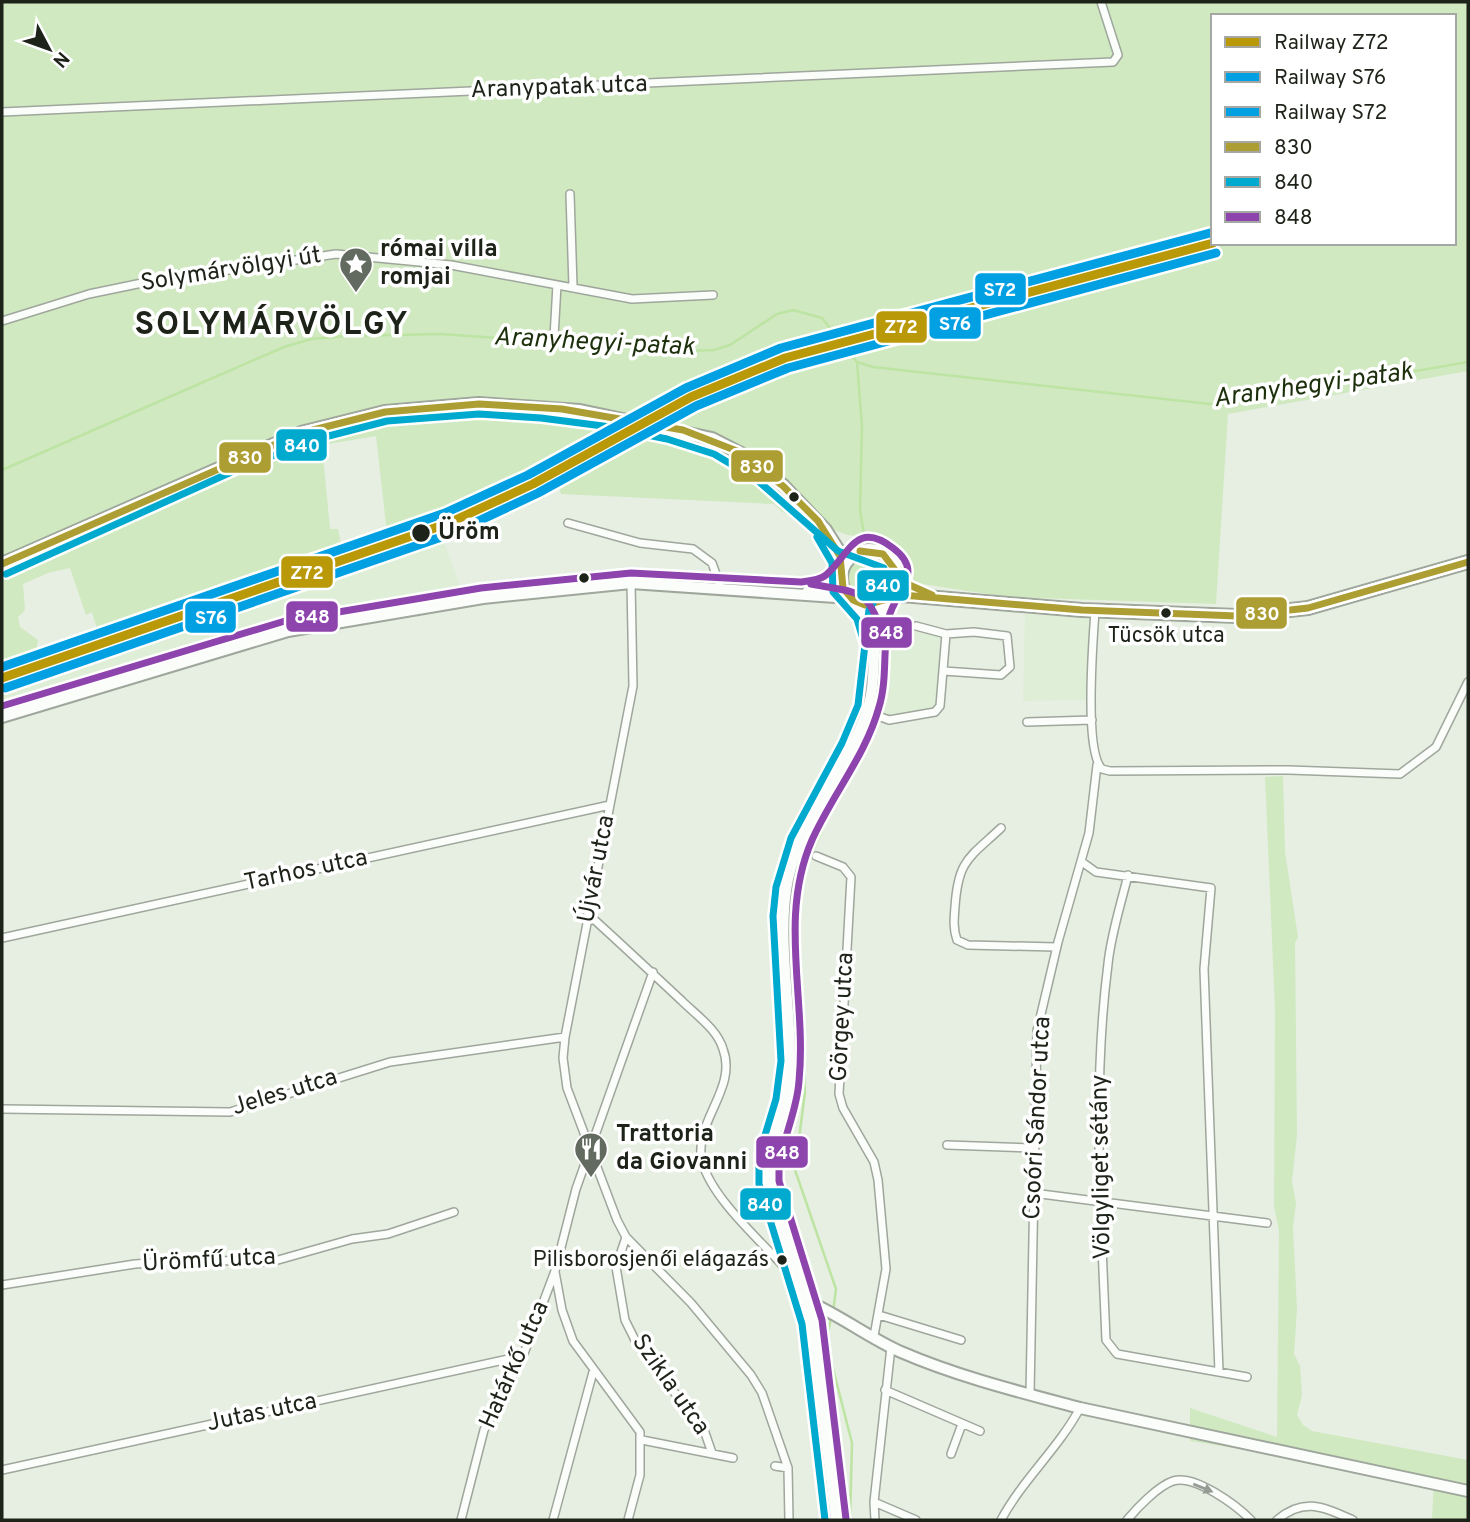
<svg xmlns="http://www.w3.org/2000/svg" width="1470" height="1522" font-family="Overpass,sans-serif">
<rect width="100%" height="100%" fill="#e6efe2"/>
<!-- built -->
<path fill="#dfeed6" d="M 1213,243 L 581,465 L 522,500 L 441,534 L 462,590 L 337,608 L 2,710 L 2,668 L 505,490 L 537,470 Z
M 1025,614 L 1091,617 L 1087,700 L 1023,701 Z
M 890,625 L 940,637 L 935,709 L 890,717 L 878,715 L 886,690 Z"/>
<!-- green -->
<path fill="#d0e9c1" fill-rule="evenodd" d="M 2,2 L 1468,2 L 1468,371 L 1228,414 L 1216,604 L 1007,597 L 916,583 L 876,538 L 848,535 L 782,512 L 774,504 L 561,494 L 557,481 L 505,490 L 387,533 L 376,436 L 322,445 L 330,529 L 338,529 L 342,549 L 99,635 L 92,612 L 86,615 L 70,568 L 48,573 L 23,584 L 25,610 L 18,617 L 20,627 L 38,640 L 35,657 L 2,668 ZM 1213,16 L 1454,16 L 1454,243 L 1213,243 Z
M847 578a22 22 0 1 1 44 0a22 22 0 1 1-44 0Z
M 1283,776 L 1285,852 L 1298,937 L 1295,943 L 1297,1135 L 1292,1182 L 1296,1203 L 1293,1227 L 1297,1309 L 1294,1354 L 1300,1366 L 1302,1395 L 1297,1415 L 1303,1425 L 1312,1431 L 1468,1460 L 1468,1520 L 1432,1520 L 1434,1480 L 1190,1441 L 1190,1408 L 1277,1437 L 1279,1231 L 1274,1206 L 1275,1009 L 1265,777 Z"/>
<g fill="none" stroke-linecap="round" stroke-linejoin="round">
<!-- stream -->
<path stroke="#bde4a2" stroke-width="2.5" d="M 857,362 L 862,426 L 860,509 L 864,535
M 2,470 L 284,347 L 311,339 L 346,336 L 440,334 L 689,351 L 714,350 L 730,345 L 777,314 L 793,310 L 822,318 L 857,362 L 873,367 L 1219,405 L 1468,362
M 833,1312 L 836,1289 L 795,1170 L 805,1092 L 795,917 L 797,893 L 805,869 L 877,706 L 883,684 L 886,627
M 831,1318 L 826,1341 L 852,1443 L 850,1520"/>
<!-- street casing -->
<g stroke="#9fa69c" stroke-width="10">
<path id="street" d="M 2,112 L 1113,62 L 1118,55 L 1101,2
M 570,194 L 573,286
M 2,321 L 89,294 L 142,283 L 336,254 L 451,265 L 632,299 L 713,295
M 554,337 L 557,285
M 568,523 L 640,543 L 693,549 L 712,563 L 721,588
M 631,583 L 633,686 L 565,1037 L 563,1058 L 567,1088 L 617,1220 L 626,1237 L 691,1303 L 751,1375 L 762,1393 L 788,1468 L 789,1520
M 1095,611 C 1093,640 1084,751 1102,769 L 1110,771 L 1289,770 L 1400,774 L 1436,747 L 1468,682
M 944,671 L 1001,675 L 1010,667 L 1007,636 L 974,632 L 946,634
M 867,712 L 889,720 L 935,712 L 940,706 L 946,634 L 916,626
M 1027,722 L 1092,720
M 1001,828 C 969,858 958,860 955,907 C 954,919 953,929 957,940 L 968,945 L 1056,947
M 816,856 L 843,867 L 851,877 L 839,1094 L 843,1108 L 874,1162 L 878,1180 L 886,1269 L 874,1336
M 1082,862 L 1096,872 L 1211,888 L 1204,969 L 1219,1372
M 1128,875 C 1121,904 1111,934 1108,964 C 1092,1088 1101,1215 1106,1340 L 1117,1354 L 1247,1377
M 588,914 C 620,943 651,972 682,1001 C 696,1015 717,1029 723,1049 C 738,1089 693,1122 702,1161 C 711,1198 762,1242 787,1270 L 799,1276
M 2,938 L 610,805
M 2,1109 L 230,1112 L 390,1062 L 565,1037
M 947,1145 L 1034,1148
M 1033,1193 L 1267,1223
M 626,1237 L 616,1267 L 625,1320 L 638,1346 L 704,1430 L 712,1453
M 555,1272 L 562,1310 L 573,1341 L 640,1432 L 640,1475 L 628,1520
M 2,1285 L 135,1264 L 197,1260 L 271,1262 L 352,1239 L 388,1234 L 454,1212
M 879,1315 L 961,1340
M 885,1390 L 980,1431
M 1030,1394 L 1037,1031 L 1058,942 L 1089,833 L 1097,765
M 642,1440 L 733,1458
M 951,1454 L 962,1424
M 775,1466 L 788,1468
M 2,1470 L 522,1356
M 874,1502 L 916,1520
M 461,1520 L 484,1430 L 523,1356 L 555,1271 L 576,1189 L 653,972
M 553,1520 L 593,1372
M 875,1520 L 874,1502 L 891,1347
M 1001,1520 C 1023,1479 1058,1449 1080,1408
M 1127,1520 C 1137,1508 1158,1486 1173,1481 C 1195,1474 1237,1506 1251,1520
M 1277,1520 C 1304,1497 1323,1507 1353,1520"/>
</g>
<!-- secondary casing -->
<g stroke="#9fa69c" stroke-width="14">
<path id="secondary" d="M 808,591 L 831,585 L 842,573
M 856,602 L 866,614 L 874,639
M 2,717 L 288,631 L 483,598 L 631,583 L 850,598
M 807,1301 C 840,1315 869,1338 901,1352 C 959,1377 1020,1392 1080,1408 L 1468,1491
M 836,1520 L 812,1322 L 769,1183 C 765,1143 786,1118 789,1080 C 794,1017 775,940 788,879 C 802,818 847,769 867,711 C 879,676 868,635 884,601"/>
</g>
<!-- primary casing -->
<g stroke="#9fa69c" stroke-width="16">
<path id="primary" d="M841 578a28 28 0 1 1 56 0a28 28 0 1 1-56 0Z
M 2,564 L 301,433 L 385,412 L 479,404 L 580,411 L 712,439 L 749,458 L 783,486 L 825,530 L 837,549 L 843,567
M 888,598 L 902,595 L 1082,610 L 1237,616 L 1308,608 L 1468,562"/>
</g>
<!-- street -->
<use href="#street" stroke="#fbfdfb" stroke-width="7"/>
<!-- secondary -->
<use href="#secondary" stroke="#fbfdfb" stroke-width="10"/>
<!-- primary -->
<use href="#primary" stroke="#fbfdfb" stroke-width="12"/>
<!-- bus-1 casing -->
<g stroke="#fff" stroke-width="12">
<path id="bus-1" d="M 860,551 L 883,554 L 905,583 L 932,595
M 2,564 L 301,433 L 385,412 L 479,404 L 562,409 L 683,430 L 737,451 L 783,486 L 818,521 L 840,556 L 843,588 L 853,600 L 865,605 L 902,595 L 1082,610 L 1237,616 L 1308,608 L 1468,562"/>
</g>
<!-- bus-2 casing -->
<g stroke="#fff" stroke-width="12">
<path id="bus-2" d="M 817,537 L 832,563 L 833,592 L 857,619 L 865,646
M 6,574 L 238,469 L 317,439 L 387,421 L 479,414 L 541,418 L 603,426 L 667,439 L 714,454 L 756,479 L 838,551 L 884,568 L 886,580 L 869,610 L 858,705 L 842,743 L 791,838 L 776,887 L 773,916 L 781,1061 L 776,1099 L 759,1155 L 759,1184 L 802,1324 L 825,1520"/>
</g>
<!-- bus-3 casing -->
<g stroke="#fff" stroke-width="12">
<path id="bus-3" d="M 811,584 C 862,594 866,586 885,640
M 2,706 L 285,621 L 481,588 L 631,573 L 801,582 C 810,581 820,580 826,575 C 849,556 855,519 893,548 C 926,573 895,591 889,617 C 882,647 888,678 879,707 C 866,755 832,795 812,840 C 778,918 807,1000 799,1081 C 797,1112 782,1139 779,1169 L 779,1181 L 822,1320 L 846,1519"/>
</g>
<!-- bus-1 -->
<use href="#bus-1" stroke="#ad9e34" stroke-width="7"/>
<!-- bus-2 -->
<use href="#bus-2" stroke="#00a9ce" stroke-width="7"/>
<!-- bus-3 -->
<use href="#bus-3" stroke="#8e44ad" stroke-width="7"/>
<!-- rail-1 casing -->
<g stroke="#fff" stroke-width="14">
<path id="rail-1" d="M 2,678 L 449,523 L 533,484 L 691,397 L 785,358 L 1213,243"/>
</g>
<!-- rail-2 casing -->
<g stroke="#fff" stroke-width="14">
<path id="rail-2" d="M 5,688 L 453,533 L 538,493 L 696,406 L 788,368 L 1216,253"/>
</g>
<!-- rail-3 casing -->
<g stroke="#fff" stroke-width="14">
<path id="rail-3" d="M 2,667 L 445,513 L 528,475 L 686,388 L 781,348 L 1210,233"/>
</g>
<!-- rail-1 -->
<use href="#rail-1" stroke="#ba9908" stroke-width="9"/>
<!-- rail-2 -->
<use href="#rail-2" stroke="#00a0e3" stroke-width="9"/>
<!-- rail-3 -->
<use href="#rail-3" stroke="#00a0e3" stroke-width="9"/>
</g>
<!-- one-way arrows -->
<defs><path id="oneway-solid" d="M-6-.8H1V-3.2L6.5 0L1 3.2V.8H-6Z" transform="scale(1.75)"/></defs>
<use fill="#979b95" href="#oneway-solid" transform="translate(1203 1488) rotate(22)"/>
<!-- icons -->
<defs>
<g id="sight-pin" transform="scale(1.75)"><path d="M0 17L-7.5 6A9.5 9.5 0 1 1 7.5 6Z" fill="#636a5f" stroke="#fff"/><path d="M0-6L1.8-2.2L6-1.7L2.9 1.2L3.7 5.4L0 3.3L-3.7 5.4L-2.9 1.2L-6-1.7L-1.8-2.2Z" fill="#fff"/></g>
<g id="restaurant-pin" transform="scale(1.75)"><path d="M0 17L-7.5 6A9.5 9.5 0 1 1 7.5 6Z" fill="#636a5f" stroke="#fff"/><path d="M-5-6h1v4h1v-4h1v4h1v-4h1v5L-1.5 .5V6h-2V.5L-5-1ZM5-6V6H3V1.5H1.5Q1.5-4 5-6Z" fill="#fff"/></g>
</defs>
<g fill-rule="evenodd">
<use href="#sight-pin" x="356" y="264"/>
<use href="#restaurant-pin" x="591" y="1149"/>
</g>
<!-- markers -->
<g fill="#1d2319" stroke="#fff" stroke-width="2.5">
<circle cx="794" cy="497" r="6"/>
<circle cx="421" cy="533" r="10"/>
<circle cx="584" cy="578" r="6"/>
<circle cx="1166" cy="613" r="6"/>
<circle cx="782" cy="1260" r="6"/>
</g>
<g text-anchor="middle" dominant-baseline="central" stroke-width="7" stroke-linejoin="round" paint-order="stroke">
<!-- bus labels -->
<g font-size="22" fill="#1d2319" stroke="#fff">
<text x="1166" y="636">Tücsök utca</text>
<text x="769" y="1260" text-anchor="end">Pilisborosjenői elágazás</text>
</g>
<!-- street labels -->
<g font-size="24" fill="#1d2319" stroke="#fff">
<text transform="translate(559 88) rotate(-2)">Aranypatak utca</text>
<text transform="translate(231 270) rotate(-9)">Solymárvölgyi út</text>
<text transform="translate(597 869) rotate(-79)">Újvár utca</text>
<text transform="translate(306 871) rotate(-12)">Tarhos utca</text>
<text transform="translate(843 1017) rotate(-87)">Görgey utca</text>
<text transform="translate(285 1093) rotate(-17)">Jeles utca</text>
<text transform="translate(1038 1118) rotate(-87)">Csoóri Sándor utca</text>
<text transform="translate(1102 1167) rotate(-91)">Völgyliget sétány</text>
<text transform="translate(209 1261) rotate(-3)">Ürömfű utca</text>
<text transform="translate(515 1365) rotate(-66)">Határkő utca</text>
<text transform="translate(670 1385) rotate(55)">Szikla utca</text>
<text transform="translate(262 1413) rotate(-12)">Jutas utca</text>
</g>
<!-- poi labels -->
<g font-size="24" font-weight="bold" fill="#1d2319" stroke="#fff" text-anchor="start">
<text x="380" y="250">római villa<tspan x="380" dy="28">romjai</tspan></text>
<text x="616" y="1135">Trattoria<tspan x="616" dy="28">da Giovanni</tspan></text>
</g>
<!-- stop labels -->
<g font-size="24" font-weight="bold" fill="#1d2319" stroke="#fff" text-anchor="start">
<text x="438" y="533">Üröm</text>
</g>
<!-- water labels -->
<g font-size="26" font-style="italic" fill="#1d300c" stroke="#fff">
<text transform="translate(594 343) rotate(3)">Aranyhegyi-patak</text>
<text transform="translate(1313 386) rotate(-8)">Aranyhegyi-patak</text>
</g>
<!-- district labels -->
<g font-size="32" font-weight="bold" letter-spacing="2" fill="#1d2319" stroke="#fff">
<text x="272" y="326">SOLYMÁRVÖLGY</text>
</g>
</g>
<g stroke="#fff" stroke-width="2.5">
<rect x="974" y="272" width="53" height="34" rx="7" fill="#00a0e3"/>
<rect x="928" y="306" width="54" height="34" rx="7" fill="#00a0e3"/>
<rect x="875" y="310" width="53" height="34" rx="7" fill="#ba9908"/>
<rect x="275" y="428" width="53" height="34" rx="7" fill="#00a9ce"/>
<rect x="218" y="441" width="54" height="33" rx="7" fill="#ad9e34"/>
<rect x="730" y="449" width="54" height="34" rx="7" fill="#ad9e34"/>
<rect x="280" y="555" width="54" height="34" rx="7" fill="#ba9908"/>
<rect x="856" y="569" width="54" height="33" rx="7" fill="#00a9ce"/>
<rect x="1235" y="596" width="53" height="34" rx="7" fill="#ad9e34"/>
<rect x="285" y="600" width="54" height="33" rx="7" fill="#8e44ad"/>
<rect x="184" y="600" width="53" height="34" rx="7" fill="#00a0e3"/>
<rect x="860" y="616" width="53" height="33" rx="7" fill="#8e44ad"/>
<rect x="755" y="1135" width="54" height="34" rx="7" fill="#8e44ad"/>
<rect x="739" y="1187" width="53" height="34" rx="7" fill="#00a9ce"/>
</g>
<g font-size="19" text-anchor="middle" font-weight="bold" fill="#fff">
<text x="1000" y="296">S72</text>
<text x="955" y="330">S76</text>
<text x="901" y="333">Z72</text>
<text x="302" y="452">840</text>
<text x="245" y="464">830</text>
<text x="757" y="473">830</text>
<text x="307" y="579">Z72</text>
<text x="883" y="592">840</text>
<text x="1262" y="620">830</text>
<text x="312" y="623">848</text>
<text x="211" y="624">S76</text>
<text x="886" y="639">848</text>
<text x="782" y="1159">848</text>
<text x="765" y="1211">840</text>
</g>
<!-- border -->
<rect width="1470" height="1522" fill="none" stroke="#1d2319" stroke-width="7"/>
<!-- legend -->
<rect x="1211" y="14" width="245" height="231" fill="#ffffff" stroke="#a5a7a3" stroke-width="2"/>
<rect x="1225" y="37" width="35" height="10" fill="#ba9908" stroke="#a5a7a3" stroke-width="2"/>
<text x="1274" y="49" font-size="21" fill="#1d2319">Railway Z72</text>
<rect x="1225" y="72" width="35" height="10" fill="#00a0e3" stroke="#a5a7a3" stroke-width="2"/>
<text x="1274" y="84" font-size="21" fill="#1d2319">Railway S76</text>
<rect x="1225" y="107" width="35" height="10" fill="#00a0e3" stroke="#a5a7a3" stroke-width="2"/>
<text x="1274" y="119" font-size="21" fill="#1d2319">Railway S72</text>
<rect x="1225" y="142" width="35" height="10" fill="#ad9e34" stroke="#a5a7a3" stroke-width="2"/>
<text x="1274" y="154" font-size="21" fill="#1d2319">830</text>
<rect x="1225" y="177" width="35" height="10" fill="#00a9ce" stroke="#a5a7a3" stroke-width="2"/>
<text x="1274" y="189" font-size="21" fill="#1d2319">840</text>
<rect x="1225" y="212" width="35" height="10" fill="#8e44ad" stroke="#a5a7a3" stroke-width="2"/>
<text x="1274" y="224" font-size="21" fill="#1d2319">848</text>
<!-- north arrow -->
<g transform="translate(49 49) rotate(131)" stroke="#ffffff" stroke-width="5" paint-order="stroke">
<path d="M0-5L12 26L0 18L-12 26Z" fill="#1d2319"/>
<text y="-10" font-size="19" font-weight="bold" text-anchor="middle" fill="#1d2319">N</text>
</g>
</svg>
